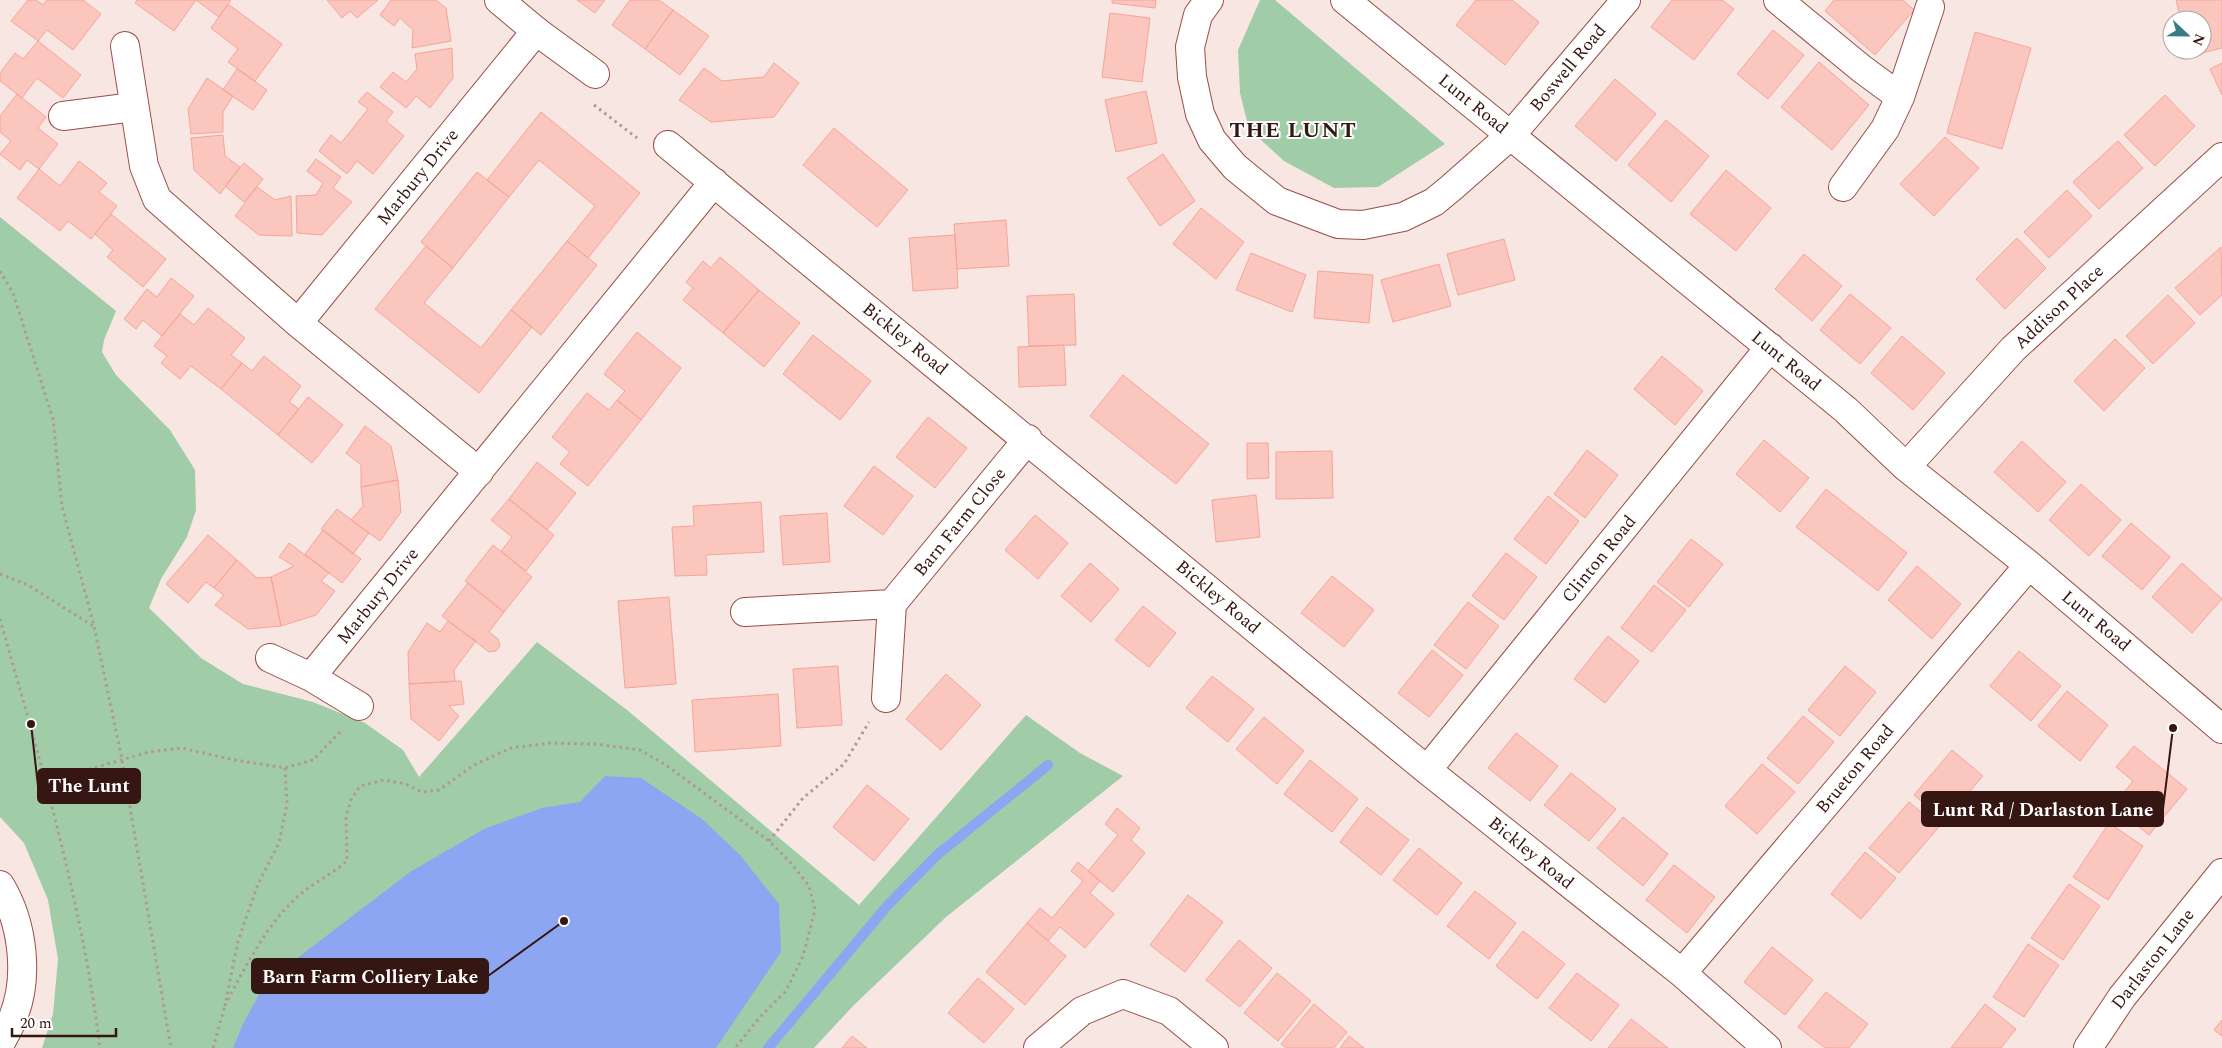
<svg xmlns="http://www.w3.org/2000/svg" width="2222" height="1048" font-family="Spectral,serif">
<rect width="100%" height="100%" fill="#f8e6e3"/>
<!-- green -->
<path fill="#a0cca7" d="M 1260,0 L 1275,0 L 1445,144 L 1378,187 L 1334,188 L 1284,161 L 1249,129 L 1240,93 L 1238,50 Z
M 0,217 L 116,311 L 104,340 L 102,352 L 116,375 L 170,430 L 195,470 L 196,510 L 187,537 L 161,579 L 149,608 L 201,658 L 243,684 L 313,702 L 365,723 L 403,750 L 419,777 L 537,642 L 627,710 L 859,905 L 1026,715 L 1080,753 L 1123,776 L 946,917 L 853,1006 L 814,1048 L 42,1048 L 53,1014 L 58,959 L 48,900 L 24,843 L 0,817 Z"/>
<!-- water -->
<path fill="#8da6f2" d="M 605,776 L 641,778 L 702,819 L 739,854 L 779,904 L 781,952 L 716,1048 L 233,1048 L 243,1024 L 266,982 L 410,872 L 484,829 L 542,808 L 580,802 Z"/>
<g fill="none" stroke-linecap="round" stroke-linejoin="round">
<!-- stream -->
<path stroke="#8da6f2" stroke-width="10" d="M 768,1048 L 887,906 L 937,855 L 1048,765"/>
</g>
<!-- building -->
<path fill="#fac6bd" stroke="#f7a497" d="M 28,0 L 36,0 L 43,5 L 47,0 L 83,0 L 101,14 L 73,50 L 47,30 L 38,41 L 11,21 Z
M 137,0 L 196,0 L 174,31 L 135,3 Z
M 196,0 L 231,0 L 219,17 Z
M 327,0 L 378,0 L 357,18 L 350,11 L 342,18 Z
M 391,0 L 436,0 L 446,8 L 451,41 L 412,48 L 413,30 L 400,18 L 394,26 L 380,15 Z
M 577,0 L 605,0 L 595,13 Z
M 630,0 L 659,0 L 673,10 L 645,49 L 612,25 Z
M 1112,0 L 1156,0 L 1155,8 L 1112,3 Z
M 1476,0 L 1512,0 L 1539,22 L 1505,65 L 1456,25 Z
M 1672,0 L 1722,0 L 1734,9 L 1694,60 L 1651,27 Z
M 1834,0 L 1903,0 L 1914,10 L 1875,55 L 1825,11 Z
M 2176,0 L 2222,0 L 2222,48 L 2190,56 L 2189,50 L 2202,50 L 2202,20 L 2181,20 Z
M 228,4 L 282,44 L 255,81 L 228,62 L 238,49 L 211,28 Z
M 673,10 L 709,36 L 680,75 L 645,49 Z
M 1110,13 L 1150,18 L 1142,82 L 1102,77 Z
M 1773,30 L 1804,55 L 1768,99 L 1737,74 Z
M 1975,32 L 2031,48 L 2002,149 L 1947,133 Z
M 38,41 L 81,75 L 63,98 L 37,78 L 22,98 L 0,81 L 0,73 L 15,53 L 23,59 Z
M 452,48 L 453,78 L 430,108 L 416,96 L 406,108 L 380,87 L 393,72 L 406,82 L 417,69 L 415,54 Z
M 1819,62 L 1869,105 L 1832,150 L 1781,107 Z
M 774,63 L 799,83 L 774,117 L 711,122 L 679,100 L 704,68 L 722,81 L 764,77 Z
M 2222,63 L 2222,95 L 2210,69 Z
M 237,69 L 267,90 L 253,110 L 223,90 Z
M 207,78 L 233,96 L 223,112 L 223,132 L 191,134 L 188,109 Z
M 1615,79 L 1656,114 L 1616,161 L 1575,126 Z
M 1146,91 L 1157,143 L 1116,152 L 1105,100 Z
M 367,92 L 393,112 L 386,121 L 404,136 L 373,174 L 357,161 L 347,174 L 319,151 L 331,135 L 341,143 L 368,109 L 358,102 Z
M 17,94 L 46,117 L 38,128 L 58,144 L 39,169 L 27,160 L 20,170 L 0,154 L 11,141 L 0,132 L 0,116 Z
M 2165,95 L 2195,126 L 2155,166 L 2124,135 Z
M 541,112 L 640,193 L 588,258 L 567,241 L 595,206 L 539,160 L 509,197 L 487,180 Z
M 1666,120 L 1709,156 L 1671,202 L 1628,165 Z
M 834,128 L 908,190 L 877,227 L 803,165 Z
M 223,135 L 225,156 L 240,167 L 220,194 L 194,170 L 191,138 Z
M 1945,137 L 1979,168 L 1934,216 L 1900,184 Z
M 2118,141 L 2143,168 L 2099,209 L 2073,182 Z
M 1163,154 L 1195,201 L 1160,226 L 1127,178 Z
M 316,159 L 341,177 L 333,188 L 352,202 L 322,235 L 297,233 L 296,196 L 316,195 L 323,183 L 307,171 Z
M 79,161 L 107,183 L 99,192 L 117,206 L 91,239 L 68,221 L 60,231 L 17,198 L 39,169 L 60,186 Z
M 244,163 L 263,179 L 244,202 L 225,186 Z
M 1726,170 L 1771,208 L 1736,251 L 1690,214 Z
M 477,172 L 509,197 L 453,268 L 421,242 Z
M 257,187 L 275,200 L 291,196 L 292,236 L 259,235 L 235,216 Z
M 2067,190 L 2092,216 L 2049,258 L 2024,232 Z
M 1201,208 L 1244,242 L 1216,279 L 1173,244 Z
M 111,214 L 166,259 L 143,287 L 107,257 L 113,250 L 95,234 Z
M 1006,220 L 1009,266 L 957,269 L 954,224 Z
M 955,235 L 958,288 L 913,291 L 909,238 Z
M 2017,238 L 2046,268 L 2005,309 L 1976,279 Z
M 1504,239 L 1515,280 L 1458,295 L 1447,254 Z
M 567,241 L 597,265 L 541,335 L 511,310 Z
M 426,246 L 453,268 L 424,303 L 481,348 L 511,310 L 532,327 L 479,393 L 375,309 Z
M 2221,247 L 2222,295 L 2200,315 L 2175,288 Z
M 1251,253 L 1306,275 L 1292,312 L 1236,290 Z
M 1804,254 L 1842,286 L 1812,321 L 1775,289 Z
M 720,257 L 759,290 L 723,333 L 683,300 L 693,288 L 686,282 L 703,261 L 711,268 Z
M 1439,264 L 1451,306 L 1393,322 L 1381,280 Z
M 1318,271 L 1373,275 L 1369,323 L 1314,318 Z
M 171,278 L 194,296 L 162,336 L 143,320 L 136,329 L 124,319 L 147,289 L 157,297 Z
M 759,290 L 800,323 L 764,367 L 723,333 Z
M 1074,294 L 1076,345 L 1029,346 L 1027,296 Z
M 1850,294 L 1891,328 L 1860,364 L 1820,330 Z
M 2168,295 L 2195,323 L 2153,364 L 2126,336 Z
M 208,308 L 245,338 L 231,355 L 242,363 L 221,389 L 191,366 L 180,379 L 161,363 L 167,356 L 154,346 L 180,314 L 194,325 Z
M 637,332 L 681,368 L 641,420 L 617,400 L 625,391 L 604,374 Z
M 813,335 L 871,381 L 840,420 L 783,374 Z
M 1902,336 L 1945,373 L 1913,410 L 1871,373 Z
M 2115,339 L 2145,368 L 2104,411 L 2074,381 Z
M 1064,345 L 1066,385 L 1019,387 L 1018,347 Z
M 264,356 L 301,386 L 289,402 L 299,409 L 278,435 L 221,389 L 242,363 L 252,371 Z
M 1662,356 L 1703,391 L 1675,425 L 1634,389 Z
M 1123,375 L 1209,444 L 1176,484 L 1090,416 Z
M 587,393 L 609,410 L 617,400 L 641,420 L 588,486 L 560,464 L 570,452 L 552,437 Z
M 308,397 L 343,425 L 312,463 L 278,435 Z
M 928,417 L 967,448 L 935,488 L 896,457 Z
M 365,426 L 391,446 L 398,480 L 361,487 L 361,465 L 346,453 Z
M 1764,440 L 1809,478 L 1780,512 L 1736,474 Z
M 2022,441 L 2066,482 L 2038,512 L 1994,472 Z
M 1247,443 L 1268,443 L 1269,478 L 1247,479 Z
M 1587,450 L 1618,475 L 1585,518 L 1554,494 Z
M 1332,451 L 1333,498 L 1276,499 L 1276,452 Z
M 537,462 L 576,493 L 547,530 L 509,499 Z
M 874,466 L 913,496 L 883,535 L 844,506 Z
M 398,480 L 401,512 L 380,541 L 351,520 L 363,506 L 361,487 Z
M 2081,484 L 2121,520 L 2089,556 L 2049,520 Z
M 1826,489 L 1907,553 L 1878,591 L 1796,527 Z
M 1256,495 L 1260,537 L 1216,542 L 1212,500 Z
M 1548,496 L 1579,521 L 1546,564 L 1514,539 Z
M 509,499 L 554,535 L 526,571 L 501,551 L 512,537 L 491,520 Z
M 761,502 L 764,552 L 706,555 L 707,575 L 675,576 L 672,527 L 694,526 L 693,506 Z
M 337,509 L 369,533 L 353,554 L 321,529 Z
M 827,513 L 830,562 L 783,565 L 780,516 Z
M 1035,515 L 1068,543 L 1038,579 L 1005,550 Z
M 2131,523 L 2170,557 L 2142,590 L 2102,556 Z
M 323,530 L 361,559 L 342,583 L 305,554 Z
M 208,535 L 237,560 L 214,588 L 206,582 L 188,603 L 166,584 Z
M 1691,539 L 1723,564 L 1689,607 L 1657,582 Z
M 289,543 L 329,573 L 321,581 L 335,591 L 316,615 L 281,626 L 271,577 L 294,566 L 279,557 Z
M 493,545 L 532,577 L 504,612 L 465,581 Z
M 1506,553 L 1537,577 L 1504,620 L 1472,596 Z
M 237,560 L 257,578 L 271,577 L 281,626 L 248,629 L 215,605 L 224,595 L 214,588 Z
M 1090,563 L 1119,589 L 1091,622 L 1061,596 Z
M 2182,563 L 2222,599 L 2192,633 L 2152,597 Z
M 1917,566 L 1961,604 L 1932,639 L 1888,600 Z
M 1332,576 L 1374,610 L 1344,647 L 1301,613 Z
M 468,583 L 504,612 L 489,632 L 498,639 L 500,646 L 496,651 L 489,652 L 442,616 Z
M 1654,585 L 1686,610 L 1652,652 L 1621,628 Z
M 669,597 L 676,684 L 625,688 L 618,601 Z
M 1468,602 L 1499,626 L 1466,669 L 1434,645 Z
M 1143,606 L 1176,633 L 1149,667 L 1115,640 Z
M 448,621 L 476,641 L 454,670 L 455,681 L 409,684 L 408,652 L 427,623 L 440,632 Z
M 1608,636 L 1639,661 L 1605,703 L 1574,679 Z
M 1432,650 L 1463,675 L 1429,717 L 1398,693 Z
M 2019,651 L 2061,686 L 2031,721 L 1990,686 Z
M 838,666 L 842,725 L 797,728 L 793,669 Z
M 1845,666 L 1876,692 L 1840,736 L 1808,710 Z
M 946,674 L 981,705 L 941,750 L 906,719 Z
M 1212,676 L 1254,709 L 1228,742 L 1186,708 Z
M 461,681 L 464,704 L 449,706 L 459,716 L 439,741 L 411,719 L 409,684 Z
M 2067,691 L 2108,725 L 2080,761 L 2038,726 Z
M 778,694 L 781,746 L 695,752 L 692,700 Z
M 1803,716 L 1834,742 L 1798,784 L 1767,758 Z
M 1264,717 L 1304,751 L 1277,784 L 1236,749 Z
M 1516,733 L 1558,766 L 1530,801 L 1488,768 Z
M 2134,746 L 2187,789 L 2149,835 L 2113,806 L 2133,781 L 2116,767 Z
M 1952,750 L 1983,776 L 1944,821 L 1914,795 Z
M 1310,760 L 1358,799 L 1332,832 L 1284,794 Z
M 1762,764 L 1795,792 L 1757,834 L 1725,806 Z
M 1571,773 L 1616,809 L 1589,841 L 1544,805 Z
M 867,785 L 909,819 L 874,861 L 833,827 Z
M 1909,802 L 1939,827 L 1899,873 L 1869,848 Z
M 1367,807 L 1409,840 L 1381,875 L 1340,842 Z
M 1117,808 L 1140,828 L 1131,840 L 1145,853 L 1113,892 L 1088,871 L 1118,835 L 1105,824 Z
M 1623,817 L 1668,854 L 1643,886 L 1597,848 Z
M 2109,823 L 2143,846 L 2108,900 L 2073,877 Z
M 1419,848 L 1462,883 L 1437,915 L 1393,880 Z
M 1865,852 L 1896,878 L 1861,919 L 1831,894 Z
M 1078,862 L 1100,881 L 1090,893 L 1114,914 L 1085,948 L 1060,927 L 1048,941 L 1027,923 L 1040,908 L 1052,918 L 1083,881 L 1071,871 Z
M 1674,865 L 1715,897 L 1687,933 L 1646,900 Z
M 2069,884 L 2100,906 L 2063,960 L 2031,938 Z
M 1475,891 L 1516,923 L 1489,959 L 1447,926 Z
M 1188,895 L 1223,922 L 1185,972 L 1150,945 Z
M 1027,923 L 1066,956 L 1025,1005 L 986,972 Z
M 1523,931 L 1565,964 L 1537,999 L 1496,966 Z
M 1239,940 L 1272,968 L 1240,1007 L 1206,980 Z
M 2028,944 L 2059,965 L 2024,1017 L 1993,997 Z
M 1772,947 L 1813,980 L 1785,1015 L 1744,982 Z
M 1277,973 L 1311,1001 L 1278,1041 L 1244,1013 Z
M 1577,973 L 1619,1005 L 1591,1041 L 1549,1008 Z
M 978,978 L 1014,1009 L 984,1043 L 948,1013 Z
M 1826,992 L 1868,1024 L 1849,1048 L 1825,1048 L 1798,1027 Z
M 1314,1004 L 1347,1032 L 1334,1048 L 1286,1048 L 1281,1044 Z
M 1985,1004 L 2016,1029 L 2001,1048 L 1951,1048 Z
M 1631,1019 L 1668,1048 L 1608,1048 Z
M 2222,1020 L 2222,1036 L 2214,1030 Z
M 852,1036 L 867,1048 L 842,1048 Z
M 1349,1036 L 1364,1048 L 1340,1048 Z"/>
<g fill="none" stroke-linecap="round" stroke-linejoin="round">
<!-- pedestrian casing -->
<g stroke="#984e43" stroke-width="30">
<path id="pedestrian" d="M 536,31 L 595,74"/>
</g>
<!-- minor casing -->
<g stroke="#984e43" stroke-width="30">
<path id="minor" d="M 1209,0 L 1198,15 L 1190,47 L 1192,77 L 1200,114 L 1212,140 L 1235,167 L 1277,201 L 1338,224 L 1363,225 L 1403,217 L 1434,202 L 1451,188 L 1511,135 L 1626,0
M 1345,0 L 1846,410 L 1906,467 L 2029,565 L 2222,729
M 1778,0 L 1862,69 L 1900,97
M 125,46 L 144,166 L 157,199 L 298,323 L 479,472
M 63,116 L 134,107
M 668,145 L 1427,770 L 1682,973 L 1767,1048
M 1843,187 L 1885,129 L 1900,97 L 1930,7
M 298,323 L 536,31 L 499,0
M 1906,467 L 2013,349 L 2222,157
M 745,612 L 892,604 L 1028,439
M 270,658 L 311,677
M 886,698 L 892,604
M 359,706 L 311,677 L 714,182
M 1427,770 L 1770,347
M 1682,973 L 2029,565
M 1038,1048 L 1082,1011 L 1123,994 L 1169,1011 L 1214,1048"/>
</g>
<!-- tertiary casing -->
<g stroke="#984e43" stroke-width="30">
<path id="tertiary" d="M 2088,1048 L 2122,997 L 2222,873"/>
</g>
<!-- trunk casing -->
<g stroke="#984e43" stroke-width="30">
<path id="trunk" d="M 0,885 C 23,923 30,978 12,1020 C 9,1028 4,1036 0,1044"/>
</g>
<!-- path -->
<path stroke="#af9895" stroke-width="3" stroke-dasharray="2.5 4" stroke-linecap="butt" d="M 594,105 L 637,138
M 0,271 L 13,293 L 53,419 L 62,506 L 94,626 L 122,760 L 171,1048
M 0,574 L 28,585 L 93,626
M 0,619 C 40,760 82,902 100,1048
M 285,768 L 287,804 L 279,843 L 258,884 L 238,941 L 225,1005 C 245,968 264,929 294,900 C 309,885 331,875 347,861 L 346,817 L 351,800 L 360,786 L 384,780 L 406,784 L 422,792 L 439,790 L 474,765 L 511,748 L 551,743 L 595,744 L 640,750 L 666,765 L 769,841 L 790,862 L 809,886 L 815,910 L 803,956 L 786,991 L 760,1017 L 735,1048
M 45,782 L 149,752 L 181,748 L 235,760 L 285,768 L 313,760 L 341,731
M 769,841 L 803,798 L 844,764 L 869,722
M 213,1048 L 225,1005"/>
<!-- pedestrian -->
<use href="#pedestrian" stroke="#fff" stroke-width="28"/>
<!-- minor -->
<use href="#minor" stroke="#fff" stroke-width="28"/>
<!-- tertiary -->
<use href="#tertiary" stroke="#fff" stroke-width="28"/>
<!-- trunk -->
<use href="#trunk" stroke="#fff" stroke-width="28"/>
</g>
<g text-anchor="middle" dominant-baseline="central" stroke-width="4" stroke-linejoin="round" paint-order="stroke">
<!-- street labels -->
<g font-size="18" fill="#351612" stroke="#fff">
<text transform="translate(1568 68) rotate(-50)">Boswell Road</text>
<text transform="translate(1473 104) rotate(39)">Lunt Road</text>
<text transform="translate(418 177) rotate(-51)">Marbury Drive</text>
<text transform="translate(2059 307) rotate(-43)">Addison Place</text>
<text transform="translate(905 339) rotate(39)">Bickley Road</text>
<text transform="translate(1786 361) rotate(39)">Lunt Road</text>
<text transform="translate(960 522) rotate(-51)">Barn Farm Close</text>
<text transform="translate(1599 559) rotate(-51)">Clinton Road</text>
<text transform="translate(378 596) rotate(-51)">Marbury Drive</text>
<text transform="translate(1218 597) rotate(40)">Bickley Road</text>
<text transform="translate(2096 621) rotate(40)">Lunt Road</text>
<text transform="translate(1855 769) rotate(-50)">Brueton Road</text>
<text transform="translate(1531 853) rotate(39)">Bickley Road</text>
<text transform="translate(2153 959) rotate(-52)">Darlaston Lane</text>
</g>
<!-- district labels -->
<g font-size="22" font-weight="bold" letter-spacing="1" fill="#351612" stroke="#fff">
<text x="1293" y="130">THE LUNT</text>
</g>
</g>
<!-- callouts -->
<path fill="none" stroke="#351612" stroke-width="2" d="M31 724L38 786M2173 728L2163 809M564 921L488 976"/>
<g fill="#351612" stroke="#fff" stroke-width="2">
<circle cx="31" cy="724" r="5"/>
<circle cx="2173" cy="728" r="5"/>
<circle cx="564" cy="921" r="5"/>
</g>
<g fill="#351612" stroke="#351612" stroke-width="2">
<rect x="38" y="769" width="102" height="34" rx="5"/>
<rect x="1922" y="792" width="241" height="34" rx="5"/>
<rect x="252" y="959" width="236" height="34" rx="5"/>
</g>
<g font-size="19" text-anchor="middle" font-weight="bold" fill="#fff">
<text x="89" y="792">The Lunt</text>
<text x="2043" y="816">Lunt Rd / Darlaston Lane</text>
<text x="370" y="983">Barn Farm Colliery Lake</text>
</g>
<!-- north arrow -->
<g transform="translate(2187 35) rotate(112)"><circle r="24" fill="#ffffff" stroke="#aea2a0"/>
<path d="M0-4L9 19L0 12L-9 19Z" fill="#367d88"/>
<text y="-8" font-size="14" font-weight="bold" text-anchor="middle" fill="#351612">N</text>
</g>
<!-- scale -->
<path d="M12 1028v8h104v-8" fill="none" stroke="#351612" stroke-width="2.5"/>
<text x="20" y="1028" font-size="15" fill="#351612" stroke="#ffffff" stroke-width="4" paint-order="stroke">20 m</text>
</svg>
